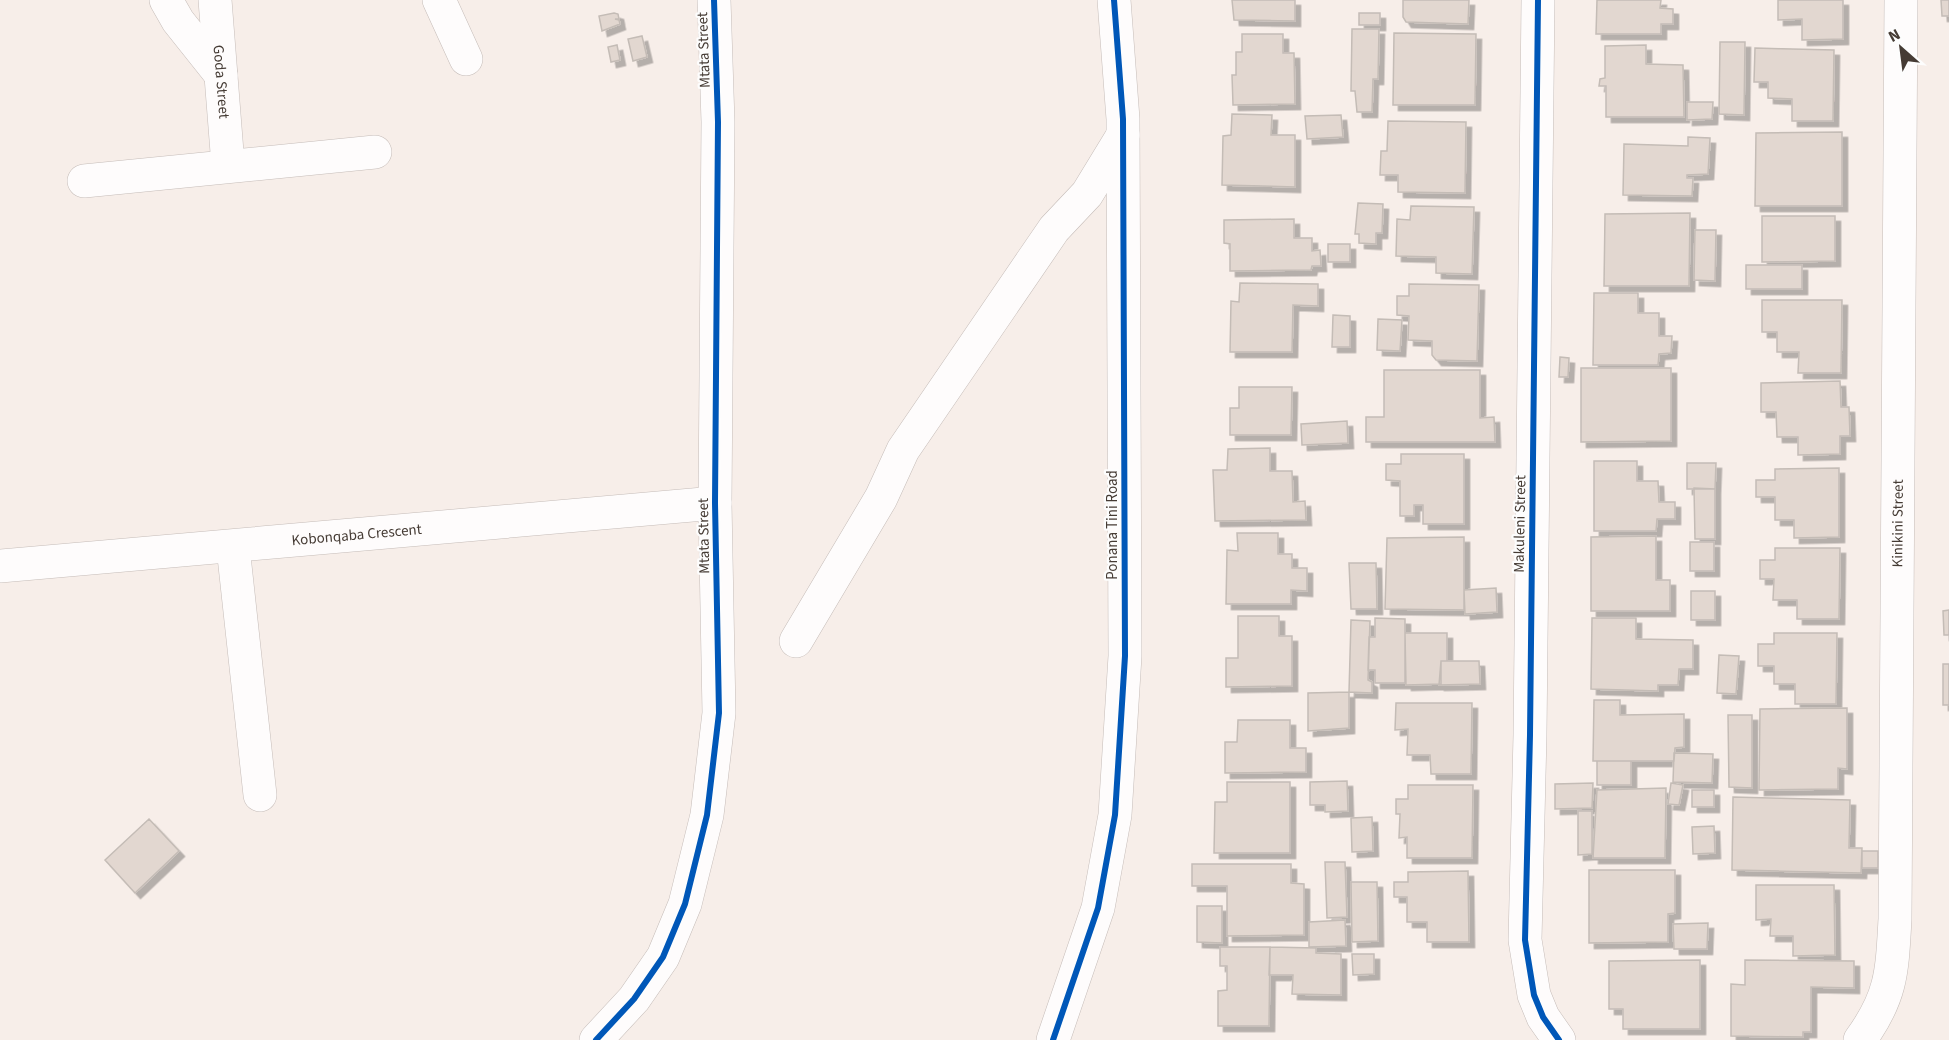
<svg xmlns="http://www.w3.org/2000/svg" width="1949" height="1040" font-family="'Source Sans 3',sans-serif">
<defs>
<filter id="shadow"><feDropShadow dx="5.5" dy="5.5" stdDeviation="0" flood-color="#0004"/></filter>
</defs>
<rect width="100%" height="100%" fill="#f7eee9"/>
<!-- building -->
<path fill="#e2d7d0" stroke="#c4bcb6" stroke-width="1.5" filter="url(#shadow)" d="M 1232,0 L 1295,0 L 1295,21 L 1234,20 Z
M 1403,0 L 1469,0 L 1468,24 L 1406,22 L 1403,17 Z
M 1597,0 L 1661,0 L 1660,8 L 1673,9 L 1673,24 L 1661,24 L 1661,34 L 1596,34 Z
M 1778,0 L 1843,0 L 1843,39 L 1802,40 L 1802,19 L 1778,20 Z
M 1941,0 L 1949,0 L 1949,16 L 1942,16 Z
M 614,13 L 618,14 L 619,19 L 615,19 L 619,20 L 620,24 L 602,31 L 599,16 Z
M 1359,13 L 1380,13 L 1380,25 L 1359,25 Z
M 1352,29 L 1379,29 L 1378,79 L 1373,79 L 1372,112 L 1357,112 L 1355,91 L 1351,91 Z
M 1394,33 L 1476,34 L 1475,105 L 1393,105 Z
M 1242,34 L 1283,34 L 1283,53 L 1294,53 L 1295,104 L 1233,105 L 1232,75 L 1236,75 L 1236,52 L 1242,52 Z
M 642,36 L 647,57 L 633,61 L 628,39 Z
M 1720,42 L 1745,42 L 1744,115 L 1719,114 Z
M 617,45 L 620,60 L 611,62 L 608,47 Z
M 1646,45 L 1646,64 L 1683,65 L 1684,117 L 1606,117 L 1606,86 L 1599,86 L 1600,79 L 1605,78 L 1605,46 Z
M 1755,48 L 1834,50 L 1833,121 L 1792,121 L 1792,99 L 1768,98 L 1768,82 L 1754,82 Z
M 1687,102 L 1713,102 L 1712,119 L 1687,120 Z
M 1232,114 L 1272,115 L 1271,135 L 1295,135 L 1295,187 L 1222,185 L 1223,136 L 1231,135 Z
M 1341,115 L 1343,137 L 1307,139 L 1305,116 Z
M 1388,121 L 1466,122 L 1465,193 L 1398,192 L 1398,175 L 1380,175 L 1381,151 L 1387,151 Z
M 1842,132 L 1842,206 L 1755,206 L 1756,133 Z
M 1688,137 L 1710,138 L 1708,174 L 1687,175 L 1687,178 L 1693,178 L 1692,196 L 1623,195 L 1624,144 L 1688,146 Z
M 1358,203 L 1383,204 L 1382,233 L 1376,233 L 1376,244 L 1359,243 L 1359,234 L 1355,234 Z
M 1411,206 L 1474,207 L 1472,274 L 1436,273 L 1436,257 L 1396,256 L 1397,219 L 1410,220 Z
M 1690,213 L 1689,286 L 1604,286 L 1605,214 Z
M 1762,216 L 1835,216 L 1835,261 L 1762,262 Z
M 1294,219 L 1294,238 L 1312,238 L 1312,251 L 1320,250 L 1321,266 L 1312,266 L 1311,270 L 1230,271 L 1230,244 L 1224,243 L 1224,220 Z
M 1695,230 L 1716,230 L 1715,281 L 1694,280 Z
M 1328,244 L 1350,244 L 1350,262 L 1328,262 Z
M 1746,265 L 1802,265 L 1802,289 L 1746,289 Z
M 1240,283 L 1318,284 L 1318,306 L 1293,305 L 1292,352 L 1230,352 L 1231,301 L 1239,302 Z
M 1409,284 L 1479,285 L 1477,361 L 1436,360 L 1432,355 L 1432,341 L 1408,340 L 1409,316 L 1397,315 L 1397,296 L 1409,296 Z
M 1594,293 L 1638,293 L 1638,313 L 1659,313 L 1659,336 L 1672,336 L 1671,353 L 1659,354 L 1658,365 L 1593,365 Z
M 1762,300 L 1842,300 L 1841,373 L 1798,373 L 1799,352 L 1777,352 L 1777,332 L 1762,332 Z
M 1333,315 L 1350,316 L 1350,347 L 1332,347 Z
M 1378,319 L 1402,320 L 1400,351 L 1377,350 Z
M 1560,357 L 1569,358 L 1568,377 L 1559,377 Z
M 1581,368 L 1671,368 L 1671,441 L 1581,442 Z
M 1384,370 L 1480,370 L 1480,418 L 1494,417 L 1495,442 L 1366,442 L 1366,417 L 1384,417 Z
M 1840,381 L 1841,407 L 1849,407 L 1850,436 L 1840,436 L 1840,454 L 1798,455 L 1798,437 L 1777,437 L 1776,412 L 1761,412 L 1761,383 Z
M 1239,387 L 1292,387 L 1291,435 L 1230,435 L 1230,408 L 1239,408 Z
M 1347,421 L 1348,443 L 1302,445 L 1301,424 Z
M 1270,448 L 1270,471 L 1292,471 L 1293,502 L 1305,501 L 1306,520 L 1215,521 L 1213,470 L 1227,470 L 1228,449 Z
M 1401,454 L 1464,454 L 1464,524 L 1423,524 L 1423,505 L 1414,505 L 1414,516 L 1400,516 L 1400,481 L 1386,480 L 1386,464 L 1401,464 Z
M 1594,461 L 1637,461 L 1637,481 L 1658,481 L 1659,502 L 1675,502 L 1675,519 L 1657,519 L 1656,531 L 1594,531 Z
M 1687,463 L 1716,463 L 1715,489 L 1687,489 Z
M 1839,468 L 1839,537 L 1794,538 L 1794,520 L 1775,520 L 1775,497 L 1756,497 L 1756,480 L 1775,480 L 1775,469 Z
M 1694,488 L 1715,489 L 1715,539 L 1695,539 Z
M 1237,533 L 1278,533 L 1278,554 L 1292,554 L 1292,568 L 1307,568 L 1307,591 L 1291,590 L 1291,604 L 1226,604 L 1227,550 L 1238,551 Z
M 1656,536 L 1656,580 L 1670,580 L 1670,611 L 1591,611 L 1591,537 Z
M 1464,537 L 1464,610 L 1385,609 L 1387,538 Z
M 1690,542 L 1714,542 L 1714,571 L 1690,571 Z
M 1775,548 L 1840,548 L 1839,619 L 1797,619 L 1797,600 L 1773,600 L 1774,579 L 1760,579 L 1760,560 L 1775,560 Z
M 1349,563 L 1376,563 L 1377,609 L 1351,609 Z
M 1496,588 L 1497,612 L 1465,614 L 1464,590 Z
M 1691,591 L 1715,591 L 1715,620 L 1691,620 Z
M 1949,610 L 1949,635 L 1944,635 L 1943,611 Z
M 1238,616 L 1279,616 L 1279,636 L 1292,636 L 1292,686 L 1226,687 L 1226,658 L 1238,658 Z
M 1375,618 L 1405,619 L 1405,683 L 1375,683 L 1375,670 L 1368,670 L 1369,637 L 1375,637 Z
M 1592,618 L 1636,618 L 1636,639 L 1693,640 L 1693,669 L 1679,669 L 1678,685 L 1658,685 L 1658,691 L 1591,689 Z
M 1351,620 L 1370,621 L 1368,680 L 1372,682 L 1372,693 L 1349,692 Z
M 1405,633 L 1447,633 L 1447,661 L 1441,661 L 1441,684 L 1406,685 Z
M 1774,633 L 1837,633 L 1836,704 L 1795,704 L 1795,684 L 1774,684 L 1774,666 L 1758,666 L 1758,644 L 1774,644 Z
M 1719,655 L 1739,656 L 1736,694 L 1717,693 Z
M 1441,661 L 1479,661 L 1480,684 L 1439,685 Z
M 1943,664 L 1949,664 L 1949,705 L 1943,705 Z
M 1349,692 L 1349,728 L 1308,731 L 1308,693 Z
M 1594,700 L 1620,700 L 1620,715 L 1684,714 L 1684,747 L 1675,748 L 1674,761 L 1593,761 Z
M 1396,703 L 1472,703 L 1471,774 L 1431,774 L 1430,755 L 1407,755 L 1408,729 L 1395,730 Z
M 1847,708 L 1847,769 L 1838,768 L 1838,789 L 1759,790 L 1760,709 Z
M 1728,715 L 1752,715 L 1752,788 L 1729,787 Z
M 1238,720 L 1290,720 L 1290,748 L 1306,748 L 1306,772 L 1225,773 L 1225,742 L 1237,742 Z
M 1674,753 L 1713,754 L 1712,783 L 1673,782 Z
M 1597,761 L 1631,761 L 1631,785 L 1597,785 Z
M 1347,781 L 1348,811 L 1325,812 L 1325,805 L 1310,805 L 1310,782 Z
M 1227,782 L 1290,782 L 1290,853 L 1214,853 L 1215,802 L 1227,802 Z
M 1593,783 L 1592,808 L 1555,809 L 1555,784 Z
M 1671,783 L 1683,785 L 1679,805 L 1668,804 Z
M 1408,785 L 1473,785 L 1472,858 L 1407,858 L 1407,837 L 1399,838 L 1400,814 L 1396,814 L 1396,799 L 1408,799 Z
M 1666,788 L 1665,858 L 1593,858 L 1597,790 Z
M 1692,790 L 1714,790 L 1714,807 L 1692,807 Z
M 1733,797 L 1850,800 L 1849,848 L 1862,848 L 1861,873 L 1732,870 Z
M 1578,811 L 1592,811 L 1592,854 L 1578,855 Z
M 1372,817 L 1373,851 L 1352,852 L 1351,818 Z
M 149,819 L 179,851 L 135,893 L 105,860 Z
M 1714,826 L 1715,853 L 1693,854 L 1692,827 Z
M 1862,851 L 1878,851 L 1878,868 L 1862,868 Z
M 1325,862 L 1345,862 L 1347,917 L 1327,918 Z
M 1192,864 L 1291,864 L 1291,883 L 1304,884 L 1304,935 L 1227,936 L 1227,886 L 1192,886 Z
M 1589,870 L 1675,870 L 1675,913 L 1668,914 L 1668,942 L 1589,943 Z
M 1468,871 L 1469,942 L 1427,942 L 1427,922 L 1407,922 L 1407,897 L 1394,897 L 1394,882 L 1408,882 L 1408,872 Z
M 1351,882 L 1377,882 L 1378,941 L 1352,942 Z
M 1756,885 L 1834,885 L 1835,955 L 1793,956 L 1793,936 L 1770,936 L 1771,919 L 1756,920 Z
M 1197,906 L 1222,906 L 1222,943 L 1197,942 Z
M 1345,920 L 1346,946 L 1309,947 L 1309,922 Z
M 1708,923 L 1707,949 L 1674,949 L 1673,924 Z
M 1220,947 L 1270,947 L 1269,1026 L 1218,1026 L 1218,991 L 1227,990 L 1227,966 L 1220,966 Z
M 1270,947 L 1316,948 L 1316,953 L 1341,954 L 1341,995 L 1292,994 L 1293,975 L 1269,975 Z
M 1352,954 L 1374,954 L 1374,974 L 1353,975 Z
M 1700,960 L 1700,1029 L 1623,1029 L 1623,1009 L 1609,1009 L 1609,961 Z
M 1745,960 L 1854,961 L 1854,988 L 1811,987 L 1811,1032 L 1803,1032 L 1803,1037 L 1731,1036 L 1731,984 L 1745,985 Z"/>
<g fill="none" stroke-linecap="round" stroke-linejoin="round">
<!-- minor casing -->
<g stroke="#c5bcb8" stroke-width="34">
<g id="minor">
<path d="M 166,0 L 178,21 L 221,75"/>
<path id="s1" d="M 215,0 L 228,165"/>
<path d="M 439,0 L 466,59"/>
<path d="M 1538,0 L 1530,735 L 1525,940 L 1534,995 L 1543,1017 L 1559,1040"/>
<path d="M 84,181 L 375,152"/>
<path d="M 233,547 L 260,795"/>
<path id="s2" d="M 0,566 L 715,503"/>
<path d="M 796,641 L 881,498 L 903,450 L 1054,229 L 1087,194 L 1123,135"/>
<path d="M 596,1040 L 634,999 L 663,957 L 685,904 L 707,815 L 719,713 L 715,503 L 718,122 L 714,0"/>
<path id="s3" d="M 1860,1040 C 1892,996 1892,972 1895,919 L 1901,0"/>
</g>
</g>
<!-- tertiary casing -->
<g stroke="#c5bcb8" stroke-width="34">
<path id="tertiary" d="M 1053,1040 L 1098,908 L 1115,815 L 1125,656 L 1123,119 L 1114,0"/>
</g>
<!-- minor -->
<use href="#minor" stroke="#fefcfc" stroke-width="33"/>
<!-- tertiary -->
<use href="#tertiary" stroke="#fefcfc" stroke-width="33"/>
<!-- cycleway casing -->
<g stroke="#fdfdfd" stroke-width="10">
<path id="cycleway" d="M 1538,0 L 1530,735 L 1525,940 L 1534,995 L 1543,1017 L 1559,1040
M 596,1040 L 634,999 L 663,957 L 685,904 L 707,815 L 719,713 L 715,503 L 718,122 L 714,0
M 1053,1040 L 1098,908 L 1115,815 L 1125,656 L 1123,119 L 1114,0"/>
</g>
<!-- cycleway -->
<use href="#cycleway" stroke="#0057b8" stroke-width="6"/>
</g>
<g text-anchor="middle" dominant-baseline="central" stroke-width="4.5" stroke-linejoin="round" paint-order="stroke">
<!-- street labels -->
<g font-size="15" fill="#453b34" stroke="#fdfdfd">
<text transform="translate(704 50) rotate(-92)">Mtata Street</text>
<text stroke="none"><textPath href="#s1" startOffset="82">Goda Street</textPath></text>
<text transform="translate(1520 524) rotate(-89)">Makuleni Street</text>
<text stroke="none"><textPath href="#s3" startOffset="524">Kinikini Street</textPath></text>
<text transform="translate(1112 525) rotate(-90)">Ponana Tini Road</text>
<text stroke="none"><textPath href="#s2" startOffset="358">Kobonqaba Crescent</textPath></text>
<text transform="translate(704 536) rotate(-91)">Mtata Street</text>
</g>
</g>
<!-- north arrow -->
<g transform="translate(1901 48) rotate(332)" stroke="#fdfdfd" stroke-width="4.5" paint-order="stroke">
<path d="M0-4.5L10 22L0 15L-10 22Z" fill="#453b34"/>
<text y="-9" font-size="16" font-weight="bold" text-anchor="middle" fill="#453b34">N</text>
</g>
</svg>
